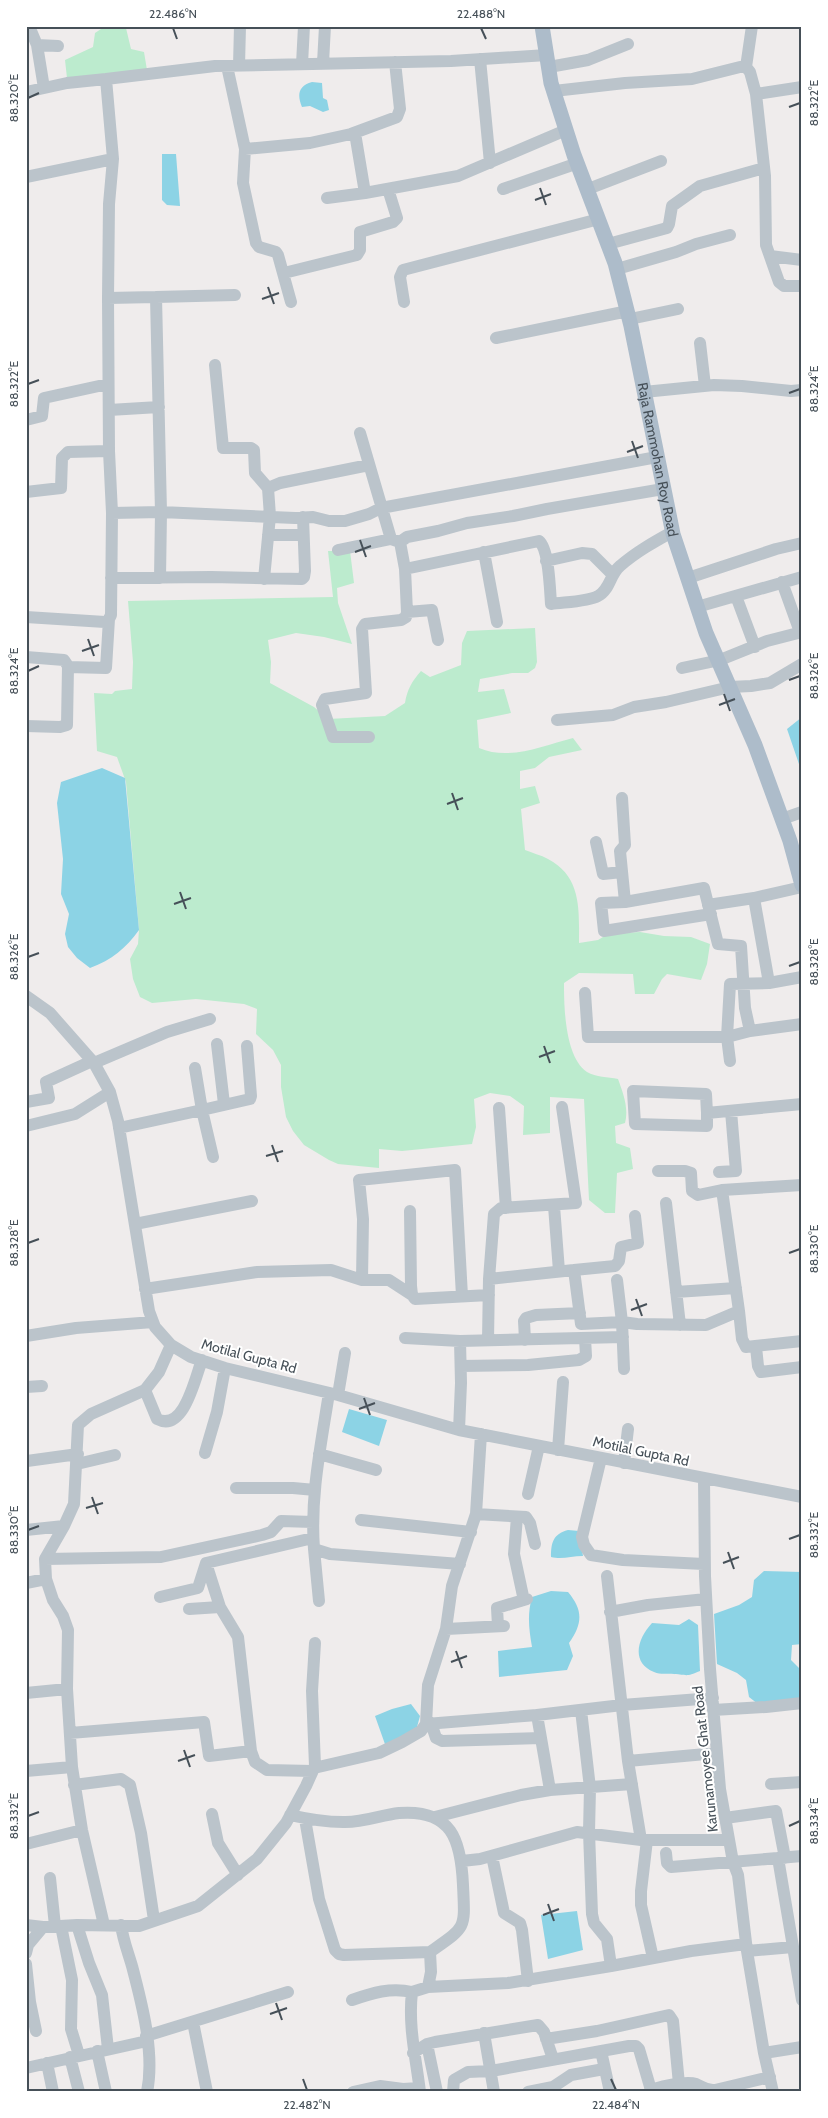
<svg xmlns="http://www.w3.org/2000/svg" width="828" height="2118" font-family="Cabin,sans-serif">
<rect width="100%" height="100%" fill="#efecec"/>
<!-- green -->
<path fill="#bcebce" d="M 126,28 L 131,49 L 144,52 L 147,70 L 67,78 L 65,60 L 93,47 L 95,33 L 101,29 Z
M 328,551 L 350,551 L 354,583 L 337,588 L 338,603 L 352,644 L 324,637 L 296,633 L 268,640 L 271,662 L 270,683 L 314,707 L 328,719 L 385,716 L 405,703 C 407,690 412,681 421,671 L 430,677 L 461,665 L 462,643 L 467,631 L 535,628 L 537,662 L 535,668 L 528,673 L 512,673 L 480,679 L 478,692 L 504,689 L 511,713 L 477,720 L 479,748 C 509,761 542,746 573,738 L 582,750 L 549,757 L 535,768 L 520,771 L 520,789 L 535,786 L 540,803 L 521,809 L 525,850 C 532,853 541,855 548,859 C 582,877 579,910 579,943 L 598,940 L 608,934 L 640,932 L 664,936 L 691,937 L 710,944 L 707,964 L 701,980 L 667,974 L 662,979 L 654,994 L 635,994 L 633,974 L 579,973 L 564,983 C 564,1008 565,1057 587,1072 C 596,1077 608,1077 618,1079 C 623,1093 629,1108 625,1123 L 615,1126 L 616,1143 L 630,1148 L 633,1169 L 617,1173 L 615,1213 L 605,1213 L 589,1200 L 584,1099 L 550,1097 L 550,1133 L 523,1135 L 524,1106 L 510,1096 L 490,1093 L 474,1099 L 476,1127 L 472,1144 L 402,1151 L 379,1149 L 379,1168 L 338,1164 L 329,1160 L 304,1145 L 293,1131 L 286,1117 L 281,1087 L 281,1065 L 273,1050 L 256,1034 L 257,1009 L 244,1004 L 196,999 L 152,1003 L 140,997 L 133,979 L 130,959 L 138,944 L 139,930 L 126,782 L 117,757 L 97,751 L 94,693 L 112,694 L 115,691 L 132,689 L 133,662 L 128,601 L 333,597 Z"/>
<!-- water -->
<path fill="#8cd3e5" d="M 312,82 L 322,83 L 323,98 L 327,100 L 329,110 L 323,112 L 310,106 L 302,107 C 297,95 298,86 312,82 Z
M 162,154 L 176,154 L 180,206 L 167,205 L 162,200 Z
M 802,717 L 802,767 L 800,767 L 787,729 Z
M 102,768 L 125,778 L 139,930 C 126,948 112,960 90,968 L 77,958 L 68,947 L 65,934 L 69,914 L 61,894 L 63,859 L 57,803 L 61,782 Z
M 349,1409 L 387,1420 L 379,1446 L 342,1432 Z
M 568,1530 L 579,1531 L 583,1556 C 571,1556 562,1560 551,1557 C 551,1543 553,1534 568,1530 Z
M 764,1571 L 802,1572 L 802,1644 L 792,1645 L 791,1660 L 799,1668 L 802,1668 L 802,1700 L 758,1704 L 749,1697 L 746,1680 L 737,1673 L 717,1664 L 714,1614 L 739,1605 L 752,1597 L 754,1580 Z
M 551,1591 L 568,1592 C 583,1610 583,1623 569,1643 L 573,1656 L 567,1670 L 499,1677 L 498,1651 L 532,1647 C 529,1629 527,1615 532,1597 Z
M 689,1619 L 698,1625 L 700,1671 C 686,1677 688,1675 674,1674 C 667,1673 661,1675 654,1672 C 630,1662 638,1638 652,1623 L 679,1625 Z
M 411,1704 L 420,1716 L 417,1727 L 386,1747 L 375,1716 L 392,1709 Z
M 577,1911 L 583,1950 L 548,1959 L 541,1915 Z"/>
<g fill="none" stroke-linecap="round" stroke-linejoin="round">
<!-- minor -->
<path stroke="#bbc4cb" stroke-width="12" d="M 29,26 L 37,45
M 480,59 L 490,163
M 323,63 L 325,26
M 302,64 L 304,26
M 227,66 L 245,149 L 243,183 L 256,243 L 259,247 L 276,252 L 278,255 L 291,302
M 239,66 L 240,26
M 549,67 L 588,60 L 628,44
M 746,67 L 752,26
M 44,88 L 37,45 L 58,46
M 554,91 L 625,83 L 692,79 L 740,67 L 746,67 L 750,72 L 756,94 L 765,176 L 766,245 L 779,282 L 784,286 L 802,286
M 26,92 L 67,83 L 106,79
M 756,94 L 802,87
M 355,133 L 365,193
M 245,149 L 310,143 L 351,134 L 397,117 L 400,109 L 395,62
M 26,177 L 113,159
M 503,189 L 578,163
M 588,189 L 661,161
M 327,198 L 365,193 L 458,176 L 566,130
M 608,244 L 667,228 L 669,224 L 672,206 L 700,186 L 764,168
M 770,256 L 802,260
M 617,269 L 676,252 L 696,244 L 730,235
M 284,273 L 357,255 L 360,250 L 360,232 L 393,222 L 397,218 L 388,189
M 156,297 L 235,295
M 108,298 L 156,297 L 161,512 L 160,578
M 404,302 L 400,277 L 403,270 L 599,219
M 630,319 L 678,309
M 496,338 L 628,311
M 700,343 L 705,386
M 215,365 L 223,448 L 251,448 L 254,450 L 255,473 L 268,488
M 644,392 L 714,385 L 742,386 L 791,391 L 802,390
M 109,410 L 159,407
M 26,420 L 42,416 L 44,398 L 108,384
M 360,433 L 391,539
M 26,492 L 61,488 L 62,458 L 68,452 L 109,451
M 112,513 L 161,512 L 295,518 L 313,517 L 329,521 L 345,521 L 369,514 L 381,508 L 657,457
M 268,535 L 303,535
M 338,550 L 391,539 L 400,542 L 407,537 L 438,531 L 467,523 L 513,516 L 547,509 L 663,489
M 484,552 L 497,622
M 546,561 L 582,553 L 592,554 L 613,575
M 405,569 L 539,541 C 549,549 550,590 551,604 C 564,602 587,602 598,596 C 610,590 610,574 620,566 C 636,552 654,542 672,532
M 111,578 L 211,577 L 302,579 L 304,577 L 305,571 L 303,517
M 688,578 L 776,549 L 802,543
M 264,579 L 270,516 L 268,488 L 280,483 L 369,465
M 782,582 L 800,632
M 736,596 L 755,647
M 697,607 L 802,577
M 407,612 L 432,610 L 438,640
M 26,617 L 105,622 L 109,619 L 111,615 L 112,513 L 109,451 L 108,298 L 109,204 L 113,159 L 106,79 L 215,66 L 451,61 L 547,55
M 26,657 L 64,660 L 68,666 L 67,725 L 60,727 L 26,726
M 68,667 L 106,668 L 109,619
M 682,668 L 720,660 L 767,641 L 802,632
M 557,720 L 613,715 L 634,707 L 666,702 L 730,687 L 751,686 L 770,683 L 802,664
M 369,737 L 333,737 L 322,705 L 325,699 L 366,693 L 362,629 L 365,624 L 401,620 L 406,617 L 407,612 L 405,569 L 400,542
M 622,798 L 625,845 L 620,851 L 625,902 L 704,888 L 718,944 L 741,946 L 745,1008 L 750,1031
M 782,819 L 802,812
M 596,842 L 603,874 L 622,872
M 754,898 L 802,887
M 625,902 L 601,903 L 604,931 L 711,914
M 708,905 L 754,898 L 769,983
M 585,993 L 588,1037 L 727,1037 L 730,984 L 769,983 L 802,977
M 26,996 L 50,1013 L 94,1063 L 110,1092 L 118,1121 L 149,1311 L 155,1327 L 171,1345 L 191,1357 L 225,1368 L 338,1395 L 459,1430 L 802,1497
M 217,1044 L 224,1104
M 730,1061 L 727,1037 L 750,1031 L 802,1024
M 94,1063 L 167,1032 L 210,1019
M 26,1102 L 49,1098 L 46,1082 L 92,1061
M 499,1108 L 506,1208
M 707,1113 L 707,1126 L 635,1124 L 633,1091 L 706,1094 L 707,1113 L 802,1104
M 26,1126 L 75,1114 L 110,1092
M 119,1128 L 202,1110 L 195,1068
M 213,1157 L 202,1110 L 250,1099 L 251,1096 L 247,1046
M 658,1171 L 685,1171 L 691,1173 L 692,1191 L 698,1195 L 722,1190 L 802,1185
M 719,1172 L 736,1171 L 731,1111
M 722,1190 L 739,1311
M 666,1203 L 680,1325
M 554,1206 L 559,1271
M 410,1211 L 411,1286 L 412,1295 L 415,1299 L 489,1295
M 135,1224 L 252,1201
M 489,1279 L 574,1270
M 362,1280 L 363,1219 L 359,1180 L 455,1170 L 462,1296
M 617,1280 L 622,1322 L 637,1324 L 706,1325 L 739,1311 L 742,1339 L 746,1347 L 802,1341
M 145,1289 L 257,1272 L 331,1270 L 362,1280 L 389,1280 L 412,1295
M 676,1292 L 736,1288
M 26,1336 L 76,1328 L 153,1322
M 405,1338 L 460,1341 L 623,1337
M 488,1340 L 489,1279 L 494,1214 L 501,1208 L 576,1203 L 562,1107
M 525,1340 L 524,1321 L 526,1318 L 536,1315 L 580,1313
M 756,1347 L 758,1366 L 761,1372 L 802,1367
M 461,1366 L 528,1365 L 579,1360 L 586,1356 L 585,1338
M 624,1369 L 622,1322 L 581,1324 L 574,1270 L 615,1266 L 619,1261 L 621,1247 L 638,1243 L 635,1216
M 26,1387 L 42,1386
M 145,1390 L 157,1419 C 184,1433 195,1378 202,1360
M 329,1393 C 321,1445 310,1496 314,1549 L 330,1554 L 460,1564
M 338,1395 L 345,1353
M 459,1430 L 461,1383 L 460,1341
M 558,1450 L 563,1382
M 205,1453 L 217,1412 L 225,1368
M 319,1454 L 376,1470
M 601,1458 L 582,1537 L 584,1545 L 591,1555 L 623,1560 L 704,1564
M 27,1461 L 78,1454
M 624,1463 L 628,1429
M 77,1464 L 115,1455
M 704,1479 L 705,1576 L 710,1669 L 720,1789 L 733,1862 L 738,1875 L 747,1951 L 764,2053 L 773,2092
M 236,1488 L 293,1488 L 315,1490
M 528,1494 L 539,1446
M 476,1514 L 526,1517 L 530,1523 L 535,1544
M 517,1517 L 514,1554 L 523,1596
M 361,1520 L 471,1532
M 26,1530 L 64,1526
M 314,1549 L 319,1601
M 45,1559 L 161,1557 L 262,1535 L 271,1532 L 281,1521 L 313,1522
M 206,1563 L 220,1607 L 238,1637 L 251,1751 L 255,1762 L 267,1770 L 312,1771
M 607,1576 L 628,1761 L 641,1840
M 26,1583 L 46,1579
M 160,1597 L 198,1588 L 206,1563 L 313,1538
M 189,1609 L 220,1607
M 610,1612 L 648,1605 L 706,1599
M 498,1626 L 497,1608 L 527,1599
M 446,1629 L 504,1626
M 26,1693 L 67,1689
M 581,1710 L 590,1788 L 589,1832 L 592,1914 L 594,1923 L 607,1939 L 611,1966 L 691,1951 L 746,1944
M 713,1710 L 766,1707 L 802,1703
M 537,1715 L 550,1790
M 431,1723 L 436,1738 L 442,1741 L 541,1738
M 426,1724 L 537,1715 L 622,1705 L 713,1698
M 70,1733 L 204,1722 L 209,1756 L 251,1751
M 628,1761 L 717,1753
M 314,1768 L 379,1753 L 402,1742 L 421,1731 L 426,1724 L 428,1685 L 446,1629 L 452,1586 L 476,1514 L 481,1434
M 26,1771 L 72,1767
M 771,1784 L 802,1782
M 74,1785 L 121,1779 L 130,1785 L 141,1833 L 154,1920
M 212,1814 L 218,1843 L 238,1875
M 290,1815 C 307,1819 326,1822 343,1822 C 362,1823 381,1815 399,1813 C 452,1809 461,1840 463,1885 C 465,1930 467,1926 430,1952 L 431,1972 L 428,1987 L 412,1992 C 408,2026 416,2058 420,2092
M 435,1817 L 521,1795 L 550,1790 L 632,1784
M 725,1818 L 776,1811 L 785,1858
M 305,1819 L 319,1899 L 335,1950 L 339,1954 L 344,1955 L 430,1952
M 647,1840 L 641,1891 L 641,1905 L 653,1958
M 26,1844 L 82,1830
M 666,1853 L 667,1863 L 671,1867 L 802,1856
M 492,1856 L 504,1913 L 520,1923 L 522,1930 L 528,1981
M 778,1858 L 802,2000
M 462,1861 L 480,1859 L 577,1832 L 641,1840 L 729,1840
M 50,1878 L 55,1926
M 26,1925 L 43,1927 L 77,1925 L 139,1926 L 198,1906 L 257,1859 L 286,1823 L 306,1786 L 315,1766 L 312,1691 L 315,1643
M 77,1925 L 89,1963 L 102,1995 L 108,2049
M 104,1925 L 82,1830 L 72,1767 L 67,1689 L 68,1630 L 63,1616 L 53,1600 L 46,1579 L 45,1559 L 64,1526 L 74,1504 L 78,1425 L 91,1414 L 145,1390 L 159,1372 L 171,1345
M 121,1925 C 123,1940 128,1952 132,1966 C 142,2004 155,2053 147,2092
M 61,1926 L 72,1980 L 71,2029 L 79,2055
M 747,1951 L 793,1947
M 26,1953 L 28,1945 L 43,1927
M 26,1964 L 30,2002 L 36,2031
M 428,1987 L 508,1983 L 611,1966
M 352,2000 C 372,1993 391,1987 412,1992
M 193,2022 L 207,2092
M 484,2033 L 494,2092
M 146,2036 L 288,1992
M 546,2039 L 597,2031 L 669,2015 L 673,2021 L 679,2084
M 427,2044 L 437,2092
M 97,2051 L 106,2092
M 601,2051 L 610,2092
M 413,2053 L 427,2044 L 435,2042 L 538,2025 L 544,2032 L 553,2059
M 764,2053 L 802,2047
M 70,2057 L 79,2092
M 47,2063 L 53,2092
M 26,2068 L 147,2041
M 353,2092 L 380,2086 L 403,2089 L 419,2088
M 453,2092 L 454,2080 L 468,2072 L 491,2071 L 629,2046 L 636,2046 L 639,2049 L 651,2090
M 528,2092 L 553,2087 L 571,2075 L 604,2069
M 649,2092 C 656,2086 687,2081 696,2084 C 703,2087 706,2091 715,2090 L 770,2077"/>
<!-- major -->
<path stroke="#adbcca" stroke-width="15" id="s1" d="M 542,26 L 551,83 L 574,155 L 615,263 L 631,326 L 673,534 L 706,633 L 755,745 L 790,841 L 802,885"/>
</g>
<!-- ticks -->
<path fill="none" stroke="#465058" stroke-width="2" d="M 173,28 L 177,39M 481,28 L 486,39M 28,98 L 39,93M 789,107 L 800,103M 540,188 L 546,205M 535,200 L 551,194M 268,287 L 274,304M 262,299 L 279,293M 28,384 L 39,380M 789,393 L 800,389M 632,441 L 638,458M 627,452 L 643,446M 360,540 L 366,557M 355,552 L 371,546M 88,639 L 94,656M 82,651 L 99,645M 28,671 L 39,666M 789,680 L 800,676M 724,694 L 730,711M 719,705 L 735,699M 452,793 L 458,810M 447,804 L 463,798M 180,892 L 186,909M 174,904 L 191,898M 28,957 L 39,953M 789,966 L 800,962M 544,1046 L 550,1063M 539,1057 L 555,1051M 272,1145 L 278,1162M 266,1156 L 283,1151M 28,1243 L 39,1239M 789,1253 L 800,1249M 636,1299 L 642,1316M 631,1310 L 647,1304M 364,1398 L 370,1415M 359,1409 L 375,1403M 92,1497 L 98,1514M 86,1508 L 103,1503M 28,1530 L 39,1526M 789,1539 L 800,1535M 728,1552 L 734,1569M 723,1563 L 739,1557M 456,1651 L 462,1668M 451,1662 L 467,1656M 184,1750 L 190,1767M 178,1761 L 195,1755M 28,1816 L 39,1812M 789,1826 L 800,1821M 548,1904 L 554,1921M 543,1915 L 559,1909M 276,2003 L 282,2020M 270,2014 L 287,2008M 303,2079 L 307,2090M 611,2079 L 616,2090"/>
<g text-anchor="middle" dominant-baseline="central" stroke-width="4" stroke-linejoin="round" paint-order="stroke">
<!-- street labels -->
<g font-size="14" fill="#465058" stroke="#fff">
<text stroke="none"><textPath href="#s1" startOffset="450">Raja Rammohan Roy Road</textPath></text>
<text transform="translate(249 1356) rotate(15)">Motilal Gupta Rd</text>
<text transform="translate(641 1451) rotate(12)">Motilal Gupta Rd</text>
<text transform="translate(705 1759) rotate(-96)">Karunamoyee Ghat Road</text>
</g>
</g>
<!-- border -->
<rect width="828" height="2118" fill="none" stroke="#ffffff" stroke-width="55"/>
<rect x="28" y="28" width="772" height="2062" fill="none" stroke="#465058" stroke-width="2"/>
<g font-size="12" text-anchor="middle" fill="#465058">
<text x="173" y="18">22.486°N</text>
<text x="481" y="18">22.488°N</text>
<text transform="translate(14 98) rotate(-90)" y="4">88.320°E</text>
<text transform="translate(814 103) rotate(-90)" y="4">88.322°E</text>
<text transform="translate(14 384) rotate(-90)" y="4">88.322°E</text>
<text transform="translate(814 389) rotate(-90)" y="4">88.324°E</text>
<text transform="translate(14 671) rotate(-90)" y="4">88.324°E</text>
<text transform="translate(814 676) rotate(-90)" y="4">88.326°E</text>
<text transform="translate(14 957) rotate(-90)" y="4">88.326°E</text>
<text transform="translate(814 962) rotate(-90)" y="4">88.328°E</text>
<text transform="translate(14 1243) rotate(-90)" y="4">88.328°E</text>
<text transform="translate(814 1249) rotate(-90)" y="4">88.330°E</text>
<text transform="translate(14 1530) rotate(-90)" y="4">88.330°E</text>
<text transform="translate(814 1535) rotate(-90)" y="4">88.332°E</text>
<text transform="translate(14 1816) rotate(-90)" y="4">88.332°E</text>
<text transform="translate(814 1821) rotate(-90)" y="4">88.334°E</text>
<text x="307" y="2109">22.482°N</text>
<text x="616" y="2109">22.484°N</text>
</g>
</svg>
